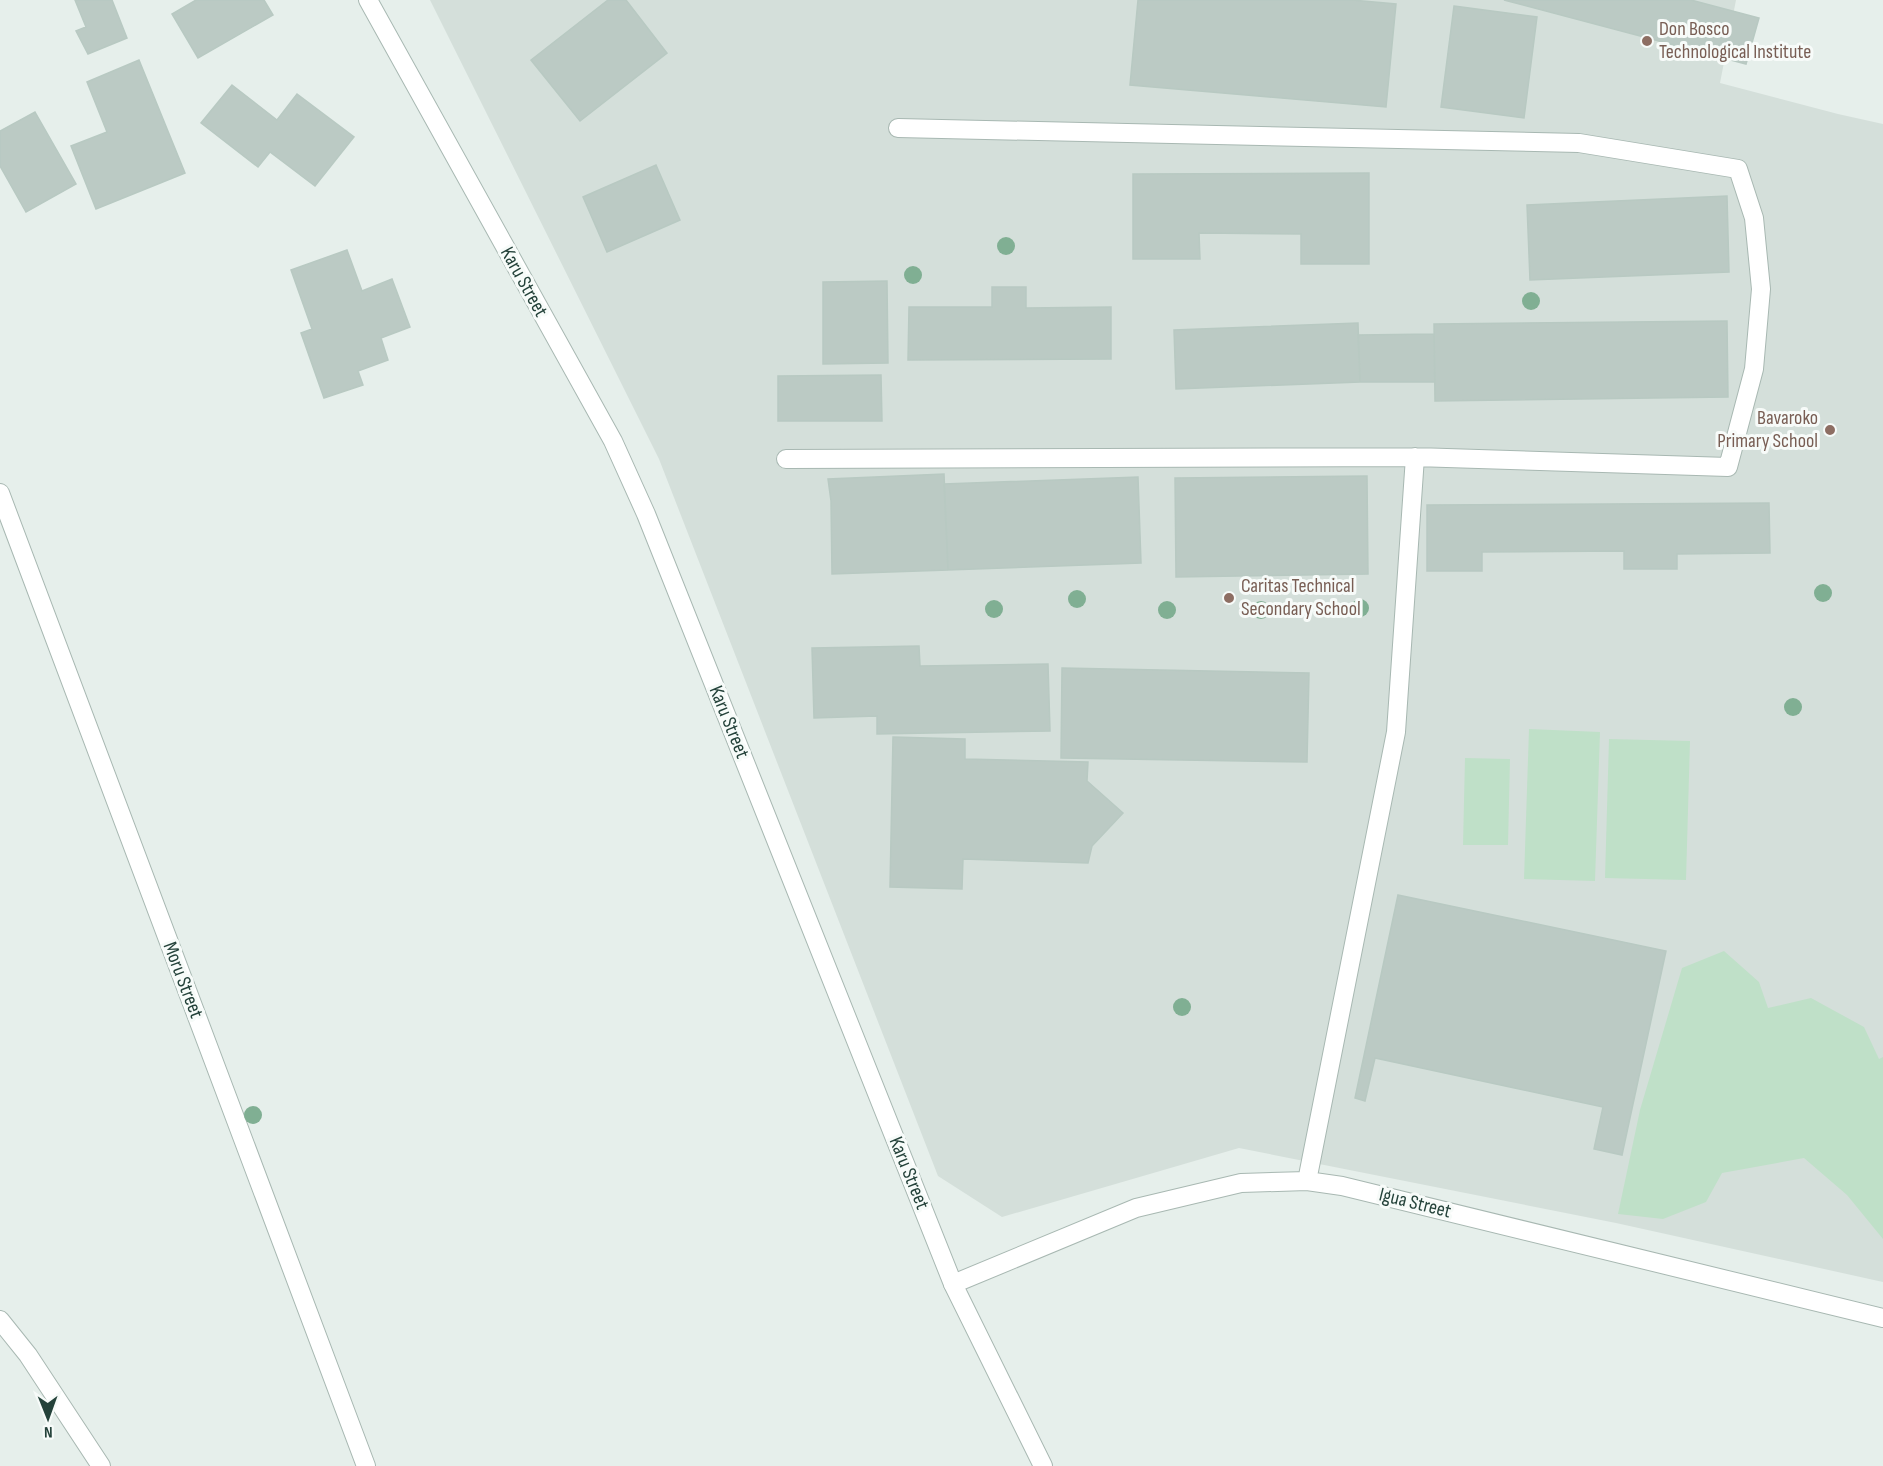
<svg xmlns="http://www.w3.org/2000/svg" width="1883" height="1466" font-family="'Sofia Sans Condensed',sans-serif">
<rect width="100%" height="100%" fill="#e6efeb"/>
<!-- built -->
<path fill="#d4dfda" d="M 430,0 L 1736,0 L 1720,83 L 1838,114 L 1883,124 L 1883,1282 L 1616,1223 L 1239,1148 L 1002,1217 L 938,1176 L 659,459 Z"/>
<!-- green -->
<path fill="#bfe0c8" d="M 1529,729 L 1600,732 L 1595,881 L 1524,879 Z
M 1609,739 L 1690,741 L 1686,880 L 1605,878 Z
M 1465,758 L 1510,759 L 1508,845 L 1463,845 Z
M 1724,951 L 1759,982 L 1768,1008 L 1811,998 L 1864,1027 L 1879,1059 L 1883,1057 L 1883,1239 L 1847,1195 L 1804,1158 L 1722,1173 L 1706,1202 L 1663,1219 L 1618,1214 L 1640,1110 L 1682,968 Z"/>
<!-- building -->
<path fill="#bbcac4" stroke="#b8c9c2" stroke-width="1.5" d="M 75,0 L 112,0 L 127,38 L 88,54 L 76,31 L 86,27 Z
M 196,0 L 264,0 L 273,15 L 198,58 L 172,14 Z
M 608,0 L 626,0 L 667,53 L 580,121 L 531,60 Z
M 1138,0 L 1352,0 L 1396,4 L 1386,107 L 1130,85 Z
M 1504,0 L 1691,0 L 1759,18 L 1746,64 Z
M 1454,6 L 1537,17 L 1524,118 L 1441,107 Z
M 139,60 L 185,173 L 96,209 L 71,146 L 107,132 L 87,82 Z
M 232,85 L 277,120 L 297,94 L 354,137 L 315,186 L 270,152 L 258,167 L 201,123 Z
M 35,112 L 76,184 L 26,212 L 0,166 L 0,131 Z
M 656,165 L 680,220 L 607,252 L 583,197 Z
M 1369,173 L 1369,264 L 1301,264 L 1301,234 L 1199,233 L 1200,259 L 1133,259 L 1133,174 Z
M 1727,196 L 1729,272 L 1530,280 L 1527,205 Z
M 347,250 L 362,291 L 392,279 L 410,327 L 381,338 L 388,360 L 358,371 L 363,385 L 324,398 L 301,333 L 312,329 L 291,270 Z
M 887,281 L 888,363 L 823,364 L 823,282 Z
M 992,287 L 1026,287 L 1026,308 L 1111,307 L 1111,359 L 908,360 L 909,307 L 992,307 Z
M 1727,321 L 1728,397 L 1435,401 L 1434,324 Z
M 1358,323 L 1360,382 L 1176,389 L 1174,330 Z
M 1434,334 L 1435,382 L 1360,382 L 1358,335 Z
M 881,375 L 882,421 L 778,421 L 778,376 Z
M 944,474 L 948,570 L 832,574 L 831,501 L 828,479 Z
M 1367,476 L 1368,574 L 1176,577 L 1175,478 Z
M 1138,477 L 1141,563 L 948,570 L 944,484 Z
M 1769,503 L 1770,553 L 1677,554 L 1677,569 L 1624,569 L 1624,551 L 1482,552 L 1482,571 L 1427,571 L 1427,505 Z
M 919,646 L 920,666 L 1048,664 L 1050,731 L 877,734 L 877,716 L 814,718 L 812,648 Z
M 1062,668 L 1309,673 L 1307,762 L 1061,758 Z
M 893,737 L 965,739 L 965,759 L 1088,762 L 1087,781 L 1123,813 L 1092,846 L 1088,863 L 963,859 L 962,889 L 890,887 Z
M 1398,895 L 1666,951 L 1622,1155 L 1594,1149 L 1603,1107 L 1375,1058 L 1365,1101 L 1355,1098 Z"/>
<g fill="none" stroke-linecap="round" stroke-linejoin="round">
<!-- minor casing -->
<g stroke="#a8b8b2" stroke-width="20">
<path id="minor" d="M 786,459 L 1415,457 L 1728,467 L 1754,369 L 1761,289 L 1754,218 L 1738,169 L 1579,143 L 898,128
M 0,493 L 366,1466
M 1307,1181 L 1396,732 L 1415,457
M 953,1284 L 1136,1208 L 1241,1183 L 1307,1181 L 1342,1186 L 1883,1318
M 0,1320 L 28,1355 L 101,1466"/>
</g>
<!-- tertiary casing -->
<g stroke="#a8b8b2" stroke-width="20">
<path id="tertiary" d="M 368,0 L 613,441 L 646,514 L 953,1284 L 1043,1466"/>
</g>
<!-- minor -->
<use href="#minor" stroke="#fff" stroke-width="18"/>
<!-- tertiary -->
<use href="#tertiary" stroke="#fff" stroke-width="18"/>
</g>
<!-- trees -->
<g fill="#80af93">
<circle cx="1006" cy="246" r="9"/>
<circle cx="913" cy="275" r="9"/>
<circle cx="1531" cy="301" r="9"/>
<circle cx="1823" cy="593" r="9"/>
<circle cx="1077" cy="599" r="9"/>
<circle cx="1360" cy="608" r="9"/>
<circle cx="994" cy="609" r="9"/>
<circle cx="1167" cy="610" r="9"/>
<circle cx="1261" cy="610" r="9"/>
<circle cx="1793" cy="707" r="9"/>
<circle cx="1182" cy="1007" r="9"/>
<circle cx="253" cy="1115" r="9"/>
</g>
<!-- markers -->
<g fill="#8d6e63" stroke="#f7fbf9" stroke-width="2">
<circle cx="1647" cy="41" r="6"/>
<circle cx="1830" cy="430" r="6"/>
<circle cx="1229" cy="598" r="6"/>
</g>
<g text-anchor="middle" dominant-baseline="central" stroke-width="6" stroke-linejoin="round" paint-order="stroke">
<!-- education labels -->
<g font-size="20" fill="#785e54" stroke="#f7fbf9" text-anchor="start">
<text x="1659" y="29">Don Bosco<tspan x="1659" dy="23">Technological Institute</tspan></text>
<text x="1818" y="418" text-anchor="end">Bavaroko<tspan x="1818" dy="23">Primary School</tspan></text>
<text x="1241" y="586">Caritas Technical<tspan x="1241" dy="23">Secondary School</tspan></text>
</g>
<!-- street labels -->
<g font-size="20" fill="#24423a" stroke="#f7fbf9">
<text transform="translate(524 282) rotate(61)">Karu Street</text>
<text transform="translate(729 722) rotate(68)">Karu Street</text>
<text transform="translate(183 980) rotate(69)">Moru Street</text>
<text transform="translate(909 1173) rotate(68)">Karu Street</text>
<text transform="translate(1415 1203) rotate(14)">Igua Street</text>
</g>
</g>
<!-- north arrow -->
<g transform="translate(48 1418) rotate(179)" stroke="#f7fbf9" stroke-width="4.5" paint-order="stroke">
<path d="M0-4.5L10 22L0 15L-10 22Z" fill="#24423a"/>
<text y="-9" font-size="16" font-weight="bold" text-anchor="middle" fill="#24423a">N</text>
</g>
</svg>
